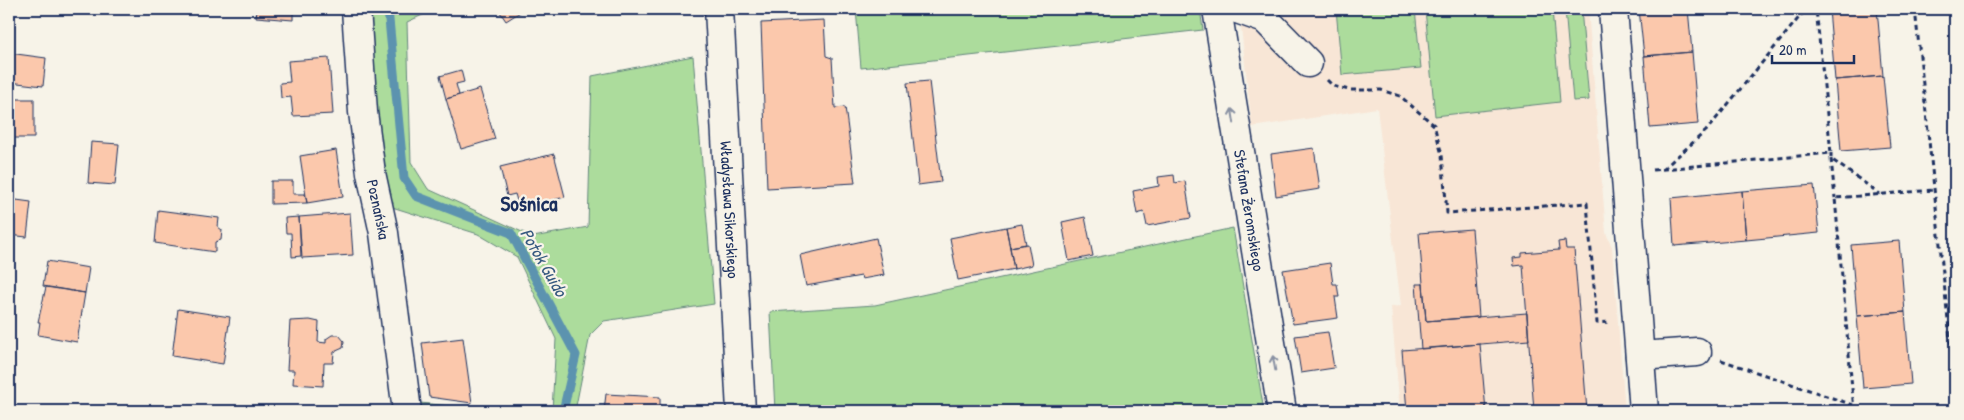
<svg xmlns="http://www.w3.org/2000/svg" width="1964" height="420" font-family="'Patrick Hand',sans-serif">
<rect width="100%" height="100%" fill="#f7f3e8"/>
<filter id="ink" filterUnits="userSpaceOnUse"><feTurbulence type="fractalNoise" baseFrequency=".02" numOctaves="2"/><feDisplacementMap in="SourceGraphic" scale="10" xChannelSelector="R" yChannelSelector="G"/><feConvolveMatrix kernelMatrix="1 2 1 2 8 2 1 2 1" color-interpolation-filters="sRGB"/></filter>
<g filter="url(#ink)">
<!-- built -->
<path fill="#f8e6d6" d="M 1239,9 L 1588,9 L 1606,233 L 1612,247 L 1625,411 L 1400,411 L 1391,307 L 1401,306 L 1377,108 L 1252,127 Z"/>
<!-- green -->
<path fill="#acdc9c" stroke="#64867d" d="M 366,9 L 436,9 L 407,22 L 411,162 L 428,189 L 533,237 L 588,227 L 592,76 L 693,56 L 714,304 L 604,321 L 590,335 L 575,411 L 552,411 L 556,339 L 517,257 L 478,234 L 392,207 L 373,157 Z
M 856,9 L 1200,9 L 1203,30 L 861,68 Z
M 1336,9 L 1415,9 L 1421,68 L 1342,75 Z
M 1425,9 L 1552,9 L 1560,102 L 1435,116 Z
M 1565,9 L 1581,9 L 1589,100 L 1573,101 Z
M 1233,228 L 1264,411 L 775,411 L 770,312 L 875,305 Z
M 420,403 L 503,411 L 422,411 Z"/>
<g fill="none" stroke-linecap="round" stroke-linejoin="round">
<!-- stream -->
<path stroke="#5c93af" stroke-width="9" d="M 388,9 L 404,178 L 416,196 L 511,233 L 576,355 L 563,411"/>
</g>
<!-- building -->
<path fill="#fbc8ac" stroke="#1b2f5e" d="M 257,9 L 310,9 L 310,12 L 293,11 L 293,20 L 256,17 Z
M 498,9 L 525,9 L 506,21 Z
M 1639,9 L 1688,9 L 1692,52 L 1644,56 Z
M 1829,9 L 1877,9 L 1883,76 L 1835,80 Z
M 824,20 L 826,56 L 832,58 L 835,108 L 845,107 L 855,183 L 767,188 L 761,23 Z
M 1692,52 L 1698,124 L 1650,128 L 1644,56 Z
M 9,53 L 46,58 L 43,86 L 9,82 Z
M 329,58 L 333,114 L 293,116 L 291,97 L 281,98 L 280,83 L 290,82 L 288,61 Z
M 461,70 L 464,82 L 456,84 L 459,95 L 446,99 L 440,76 Z
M 1883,76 L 1890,147 L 1841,151 L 1835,80 Z
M 929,81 L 941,182 L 918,185 L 907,83 Z
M 480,89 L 495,139 L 461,149 L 446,99 Z
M 9,99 L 34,99 L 34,138 L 9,138 Z
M 91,142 L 119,144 L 115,185 L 88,183 Z
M 1314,148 L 1320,189 L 1276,196 L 1271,154 Z
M 336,150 L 343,197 L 307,203 L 300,156 Z
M 554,154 L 565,197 L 529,206 L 530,209 L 520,211 L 515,194 L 507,196 L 500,167 Z
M 1174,175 L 1175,183 L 1185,181 L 1191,218 L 1147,226 L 1144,212 L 1137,214 L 1133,191 L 1159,186 L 1158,177 Z
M 271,181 L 293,181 L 293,194 L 305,194 L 307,203 L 271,204 Z
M 1814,185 L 1819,233 L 1746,240 L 1742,191 Z
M 1742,191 L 1746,240 L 1674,246 L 1671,198 Z
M 9,199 L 31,202 L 27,237 L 9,235 Z
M 158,210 L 219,218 L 218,227 L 222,230 L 221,240 L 215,242 L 215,252 L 155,243 Z
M 350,213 L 353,255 L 302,258 L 299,217 Z
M 299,217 L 301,256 L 292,257 L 291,233 L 286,233 L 285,218 Z
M 1085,217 L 1093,256 L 1069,261 L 1062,222 Z
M 1022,224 L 1026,244 L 1010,247 L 1006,227 Z
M 1006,227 L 1014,269 L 958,280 L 950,238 Z
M 1472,229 L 1479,317 L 1426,321 L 1419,233 Z
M 876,238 L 884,275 L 862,279 L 861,276 L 806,286 L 800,255 Z
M 1565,241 L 1566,249 L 1574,249 L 1587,411 L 1534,411 L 1523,265 L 1514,266 L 1513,258 L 1522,257 L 1522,253 L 1559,250 L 1558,242 Z
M 1899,241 L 1905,312 L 1857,316 L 1851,245 Z
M 1028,244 L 1032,265 L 1014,269 L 1010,247 Z
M 47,261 L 89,268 L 85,293 L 43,286 Z
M 1330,263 L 1333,284 L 1337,284 L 1339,297 L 1335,297 L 1338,318 L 1293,324 L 1283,270 Z
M 1416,284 L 1423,284 L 1426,321 L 1527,313 L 1529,340 L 1421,349 Z
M 46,287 L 85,293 L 77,342 L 38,335 L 40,322 L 38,322 Z
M 178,309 L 230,317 L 223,364 L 172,356 Z
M 1905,312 L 1911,384 L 1863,388 L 1857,316 Z
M 310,320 L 319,322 L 318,342 L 326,343 L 326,339 L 332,335 L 339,335 L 344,341 L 343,348 L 334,352 L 333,363 L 324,363 L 323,386 L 293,384 L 294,370 L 287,370 L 290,321 Z
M 1328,332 L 1334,368 L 1301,373 L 1295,336 Z
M 463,338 L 472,403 L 429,397 L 422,343 Z
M 1480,344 L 1486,411 L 1407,411 L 1402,350 Z
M 606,394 L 660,397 L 660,411 L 604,411 Z
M 1836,405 L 1837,411 L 1768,411 Z"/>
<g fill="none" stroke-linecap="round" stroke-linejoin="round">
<!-- minor casing -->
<g stroke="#1b2f5e" stroke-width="31">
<g id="minor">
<path id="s1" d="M 356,9 L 363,112 L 371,173 L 384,233 L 407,411"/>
<path id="s2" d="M 719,9 L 741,411"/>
<path id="s3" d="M 1217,9 L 1282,411"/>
<path d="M 1237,9 L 1265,19 L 1308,63"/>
<path d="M 1613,9 L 1644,411"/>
<path d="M 1640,356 L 1697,352"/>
</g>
</g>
<!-- path -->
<path stroke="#1b2f5e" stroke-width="3" stroke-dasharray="5 4" stroke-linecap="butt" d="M 1915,9 L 1955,386
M 1327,80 L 1333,86 L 1349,90 L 1381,90 L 1400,96 L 1434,125 L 1442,155 L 1447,213 L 1587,203 L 1597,323 L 1611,322
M 1831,153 L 1831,159 L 1880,194
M 1831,159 L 1835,198
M 1663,169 L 1706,131 L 1806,9
M 1653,170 L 1831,153 L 1816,9
M 1721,360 L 1853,405
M 1854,411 L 1835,198 L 1934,190"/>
<!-- minor -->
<use href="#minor" stroke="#f7f3e8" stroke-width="28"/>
</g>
<!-- one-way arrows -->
<defs><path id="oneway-shaft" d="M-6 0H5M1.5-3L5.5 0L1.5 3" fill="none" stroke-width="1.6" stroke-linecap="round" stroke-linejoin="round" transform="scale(1.25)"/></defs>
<g stroke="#8991a3">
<use href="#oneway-shaft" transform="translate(1233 116) rotate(-99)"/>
<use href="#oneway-shaft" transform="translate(1274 363) rotate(-100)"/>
</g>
</g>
<g text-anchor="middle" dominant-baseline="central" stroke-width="4.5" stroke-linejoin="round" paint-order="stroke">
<!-- street labels -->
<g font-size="16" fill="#1b2f5e" stroke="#f7f3e8">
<text stroke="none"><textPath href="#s1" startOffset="202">Poznańska</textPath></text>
<text stroke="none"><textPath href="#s2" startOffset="201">Władysława Sikorskiego</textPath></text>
<text stroke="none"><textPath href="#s3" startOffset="204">Stefana Żeromskiego</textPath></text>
</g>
<!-- water labels -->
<g font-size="18" font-style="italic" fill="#365980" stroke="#f7f3e8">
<text transform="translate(544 262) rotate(60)">Potok Guido</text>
</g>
<!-- district labels -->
<g font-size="21" font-weight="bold" fill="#1b2f5e" stroke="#f7f3e8">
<text x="529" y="203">Sośnica</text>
</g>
</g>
<!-- margin -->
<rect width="1964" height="420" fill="none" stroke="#f7f3e8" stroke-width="30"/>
<rect x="15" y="15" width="1934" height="390" fill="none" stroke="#1b2f5e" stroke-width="2" filter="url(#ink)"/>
<!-- scale -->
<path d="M1772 55v8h82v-8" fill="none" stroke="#1b2f5e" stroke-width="2.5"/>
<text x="1779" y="55" font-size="15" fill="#1b2f5e" stroke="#f7f3e8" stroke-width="4" paint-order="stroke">20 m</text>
</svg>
